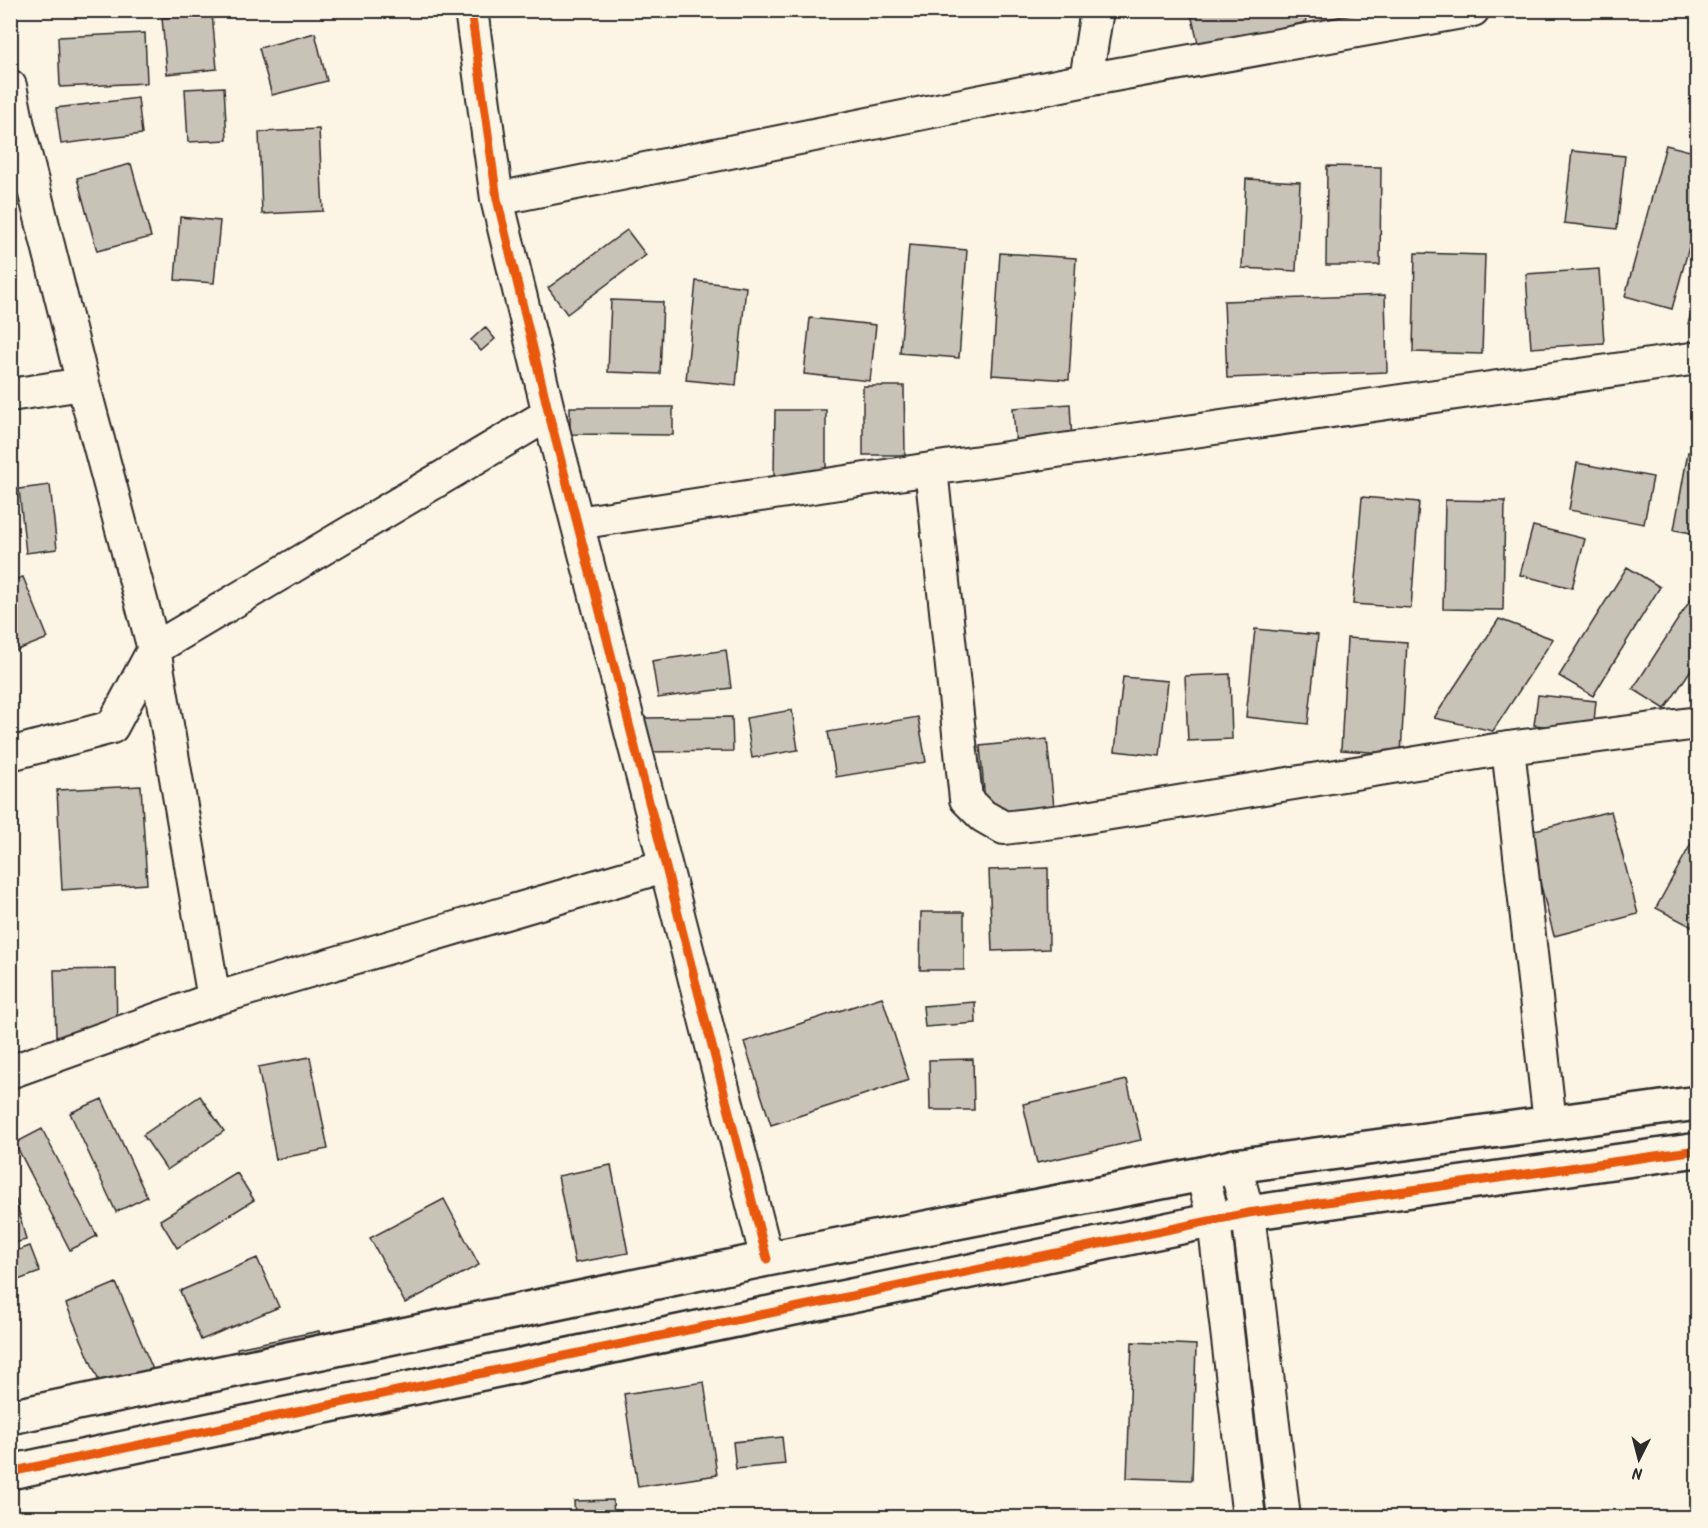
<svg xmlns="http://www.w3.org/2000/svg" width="1708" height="1528" font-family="Kalam,sans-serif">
<rect width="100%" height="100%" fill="#fcf5e5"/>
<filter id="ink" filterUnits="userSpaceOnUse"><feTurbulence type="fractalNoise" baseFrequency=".0167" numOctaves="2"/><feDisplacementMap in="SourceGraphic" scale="12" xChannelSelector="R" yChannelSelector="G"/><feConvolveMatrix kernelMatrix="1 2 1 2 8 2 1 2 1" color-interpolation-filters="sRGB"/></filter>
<g filter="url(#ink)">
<!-- building -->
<path fill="#c8c3b7" stroke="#2b2b2b" stroke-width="1.5" d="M 1190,10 L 1304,10 L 1306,22 L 1199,47 Z
M 212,14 L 217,69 L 167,74 L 162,18 Z
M 145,33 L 147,83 L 60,87 L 58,37 Z
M 315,33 L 327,81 L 272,95 L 259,48 Z
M 224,87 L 227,140 L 188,142 L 185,89 Z
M 138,98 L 142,134 L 61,144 L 56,108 Z
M 319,129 L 323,211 L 262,214 L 259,132 Z
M 1666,145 L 1698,153 L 1698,214 L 1672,309 L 1625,296 Z
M 1572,151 L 1625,156 L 1617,229 L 1564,223 Z
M 131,164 L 151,237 L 97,251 L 77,178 Z
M 1327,166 L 1381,167 L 1380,265 L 1326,265 Z
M 1246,179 L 1300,182 L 1296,271 L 1242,268 Z
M 180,217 L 220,221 L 214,283 L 175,280 Z
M 627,230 L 646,255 L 567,314 L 548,288 Z
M 909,245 L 967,250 L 959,358 L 900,353 Z
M 1000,253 L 1076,258 L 1069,380 L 992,375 Z
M 1415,253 L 1485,255 L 1482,354 L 1413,352 Z
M 1599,269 L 1604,343 L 1531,348 L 1526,274 Z
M 696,281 L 746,287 L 736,385 L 686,380 Z
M 1698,290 L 1698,326 L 1688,324 Z
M 1385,295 L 1387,372 L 1227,378 L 1224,301 Z
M 611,300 L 663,302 L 660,374 L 608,372 Z
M 810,318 L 876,325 L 870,381 L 804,374 Z
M 485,327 L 495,339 L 481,351 L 471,340 Z
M 863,386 L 904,386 L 905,455 L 863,455 Z
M 1070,404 L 1072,442 L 1016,446 L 1013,408 Z
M 570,407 L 673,407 L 673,435 L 570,434 Z
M 775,410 L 826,410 L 826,477 L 774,476 Z
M 1688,452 L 1698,454 L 1698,534 L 1674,530 Z
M 1577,463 L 1653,477 L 1644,524 L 1569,510 Z
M 50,485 L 57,549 L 26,553 L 19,489 Z
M 1362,497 L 1419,502 L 1411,608 L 1353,604 Z
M 1445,500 L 1505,501 L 1503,610 L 1443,609 Z
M 1533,526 L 1585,539 L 1572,588 L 1520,575 Z
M 1627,567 L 1660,587 L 1593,696 L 1559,676 Z
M 23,577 L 48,638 L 10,653 L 10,581 Z
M 1698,588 L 1698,659 L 1665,709 L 1633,689 Z
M 1499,619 L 1553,639 L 1493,731 L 1434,718 Z
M 1255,629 L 1318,635 L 1308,724 L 1246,717 Z
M 1347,638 L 1407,642 L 1401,754 L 1341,750 Z
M 726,650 L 731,688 L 658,698 L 652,661 Z
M 1230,674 L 1232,739 L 1188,741 L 1185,676 Z
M 1123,677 L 1168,681 L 1160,756 L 1115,751 Z
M 1538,695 L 1596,701 L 1593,731 L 1534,725 Z
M 792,710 L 798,750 L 752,758 L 746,718 Z
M 732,717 L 733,751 L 645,752 L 644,718 Z
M 918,717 L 926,762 L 836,777 L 828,732 Z
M 1047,739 L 1054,807 L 986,813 L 980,746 Z
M 141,786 L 147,884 L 62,890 L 57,790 Z
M 1611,811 L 1638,914 L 1554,936 L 1527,832 Z
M 1698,831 L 1698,930 L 1656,908 Z
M 1048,868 L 1049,949 L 992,951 L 989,870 Z
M 921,912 L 964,912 L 964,970 L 920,970 Z
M 116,969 L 117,1036 L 56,1037 L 54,970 Z
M 882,997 L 909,1080 L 771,1125 L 744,1042 Z
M 975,1002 L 976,1023 L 925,1027 L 923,1006 Z
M 310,1057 L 328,1149 L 276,1159 L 258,1067 Z
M 973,1059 L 974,1110 L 930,1110 L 929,1060 Z
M 1127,1080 L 1141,1140 L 1037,1163 L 1023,1104 Z
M 200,1096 L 224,1131 L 167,1170 L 143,1135 Z
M 102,1099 L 147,1197 L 116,1212 L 70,1113 Z
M 42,1129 L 97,1236 L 70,1250 L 15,1143 Z
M 611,1165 L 628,1253 L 575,1263 L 558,1176 Z
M 237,1173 L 254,1200 L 177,1248 L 160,1220 Z
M 444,1199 L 479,1265 L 405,1303 L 370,1238 Z
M 16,1200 L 26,1240 L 10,1244 L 10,1201 Z
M 30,1246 L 40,1272 L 10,1283 L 10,1253 Z
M 257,1258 L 279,1307 L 201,1340 L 180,1291 Z
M 116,1283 L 163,1393 L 113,1414 L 66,1304 Z
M 319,1331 L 322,1347 L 240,1364 L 237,1348 Z
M 1132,1342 L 1196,1345 L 1192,1480 L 1127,1478 Z
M 704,1382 L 717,1475 L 638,1487 L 624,1394 Z
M 782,1437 L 785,1464 L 736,1469 L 733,1442 Z
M 613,1500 L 614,1518 L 575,1518 L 574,1501 Z"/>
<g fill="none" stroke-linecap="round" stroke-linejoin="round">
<!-- minor casing -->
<g stroke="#2b2b2b" stroke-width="36">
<path id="minor" d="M 471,10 L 497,199 L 549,414 L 767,1259
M 1086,80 L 1097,10
M 10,86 L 18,126 L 83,384 L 154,649 L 214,999
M 497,199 L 1086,80 L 1473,10
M 10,395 L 83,384
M 931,469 L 966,799 L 983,816 L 1004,828 L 1062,821 L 1508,748 L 1698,723
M 577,523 L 931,469 L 1698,358
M 1508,748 L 1550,1123
M 10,754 L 112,727 L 154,649 L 549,414
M 10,1072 L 214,999 L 665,866
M 1235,1166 L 1248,1213 L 1284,1518
M 1202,1174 L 1214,1220 L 1249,1518"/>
</g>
<!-- tertiary casing -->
<g stroke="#2b2b2b" stroke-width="38">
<path id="tertiary" d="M 10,1417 L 767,1259 L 1202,1174 L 1235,1166 L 1698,1103
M 10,1472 L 1214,1220 L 1248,1213 L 1698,1150"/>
</g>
<!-- minor -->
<use href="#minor" stroke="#fcf5e5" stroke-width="32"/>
<!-- tertiary -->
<use href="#tertiary" stroke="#fcf5e5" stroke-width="33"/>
<!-- cycleway casing -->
<g stroke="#fcf5e5" stroke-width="13">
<path id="cycleway" d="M 471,10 L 497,199 L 549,414 L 767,1259
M 10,1472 L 1214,1220 L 1248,1213 L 1698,1150"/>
</g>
<!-- cycleway -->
<use href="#cycleway" stroke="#e8590c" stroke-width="9"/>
</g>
</g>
<!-- margin -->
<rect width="1708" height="1528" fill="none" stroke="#fcf5e5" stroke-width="36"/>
<rect x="18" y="18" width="1672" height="1492" fill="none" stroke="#2b2b2b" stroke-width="2" filter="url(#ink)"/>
<!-- north arrow -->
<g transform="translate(1639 1459) rotate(186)" stroke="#fcf5e5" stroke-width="4.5" paint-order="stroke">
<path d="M0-4.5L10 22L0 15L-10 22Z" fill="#2b2b2b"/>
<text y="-9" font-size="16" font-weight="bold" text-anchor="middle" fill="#2b2b2b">N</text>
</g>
</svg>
